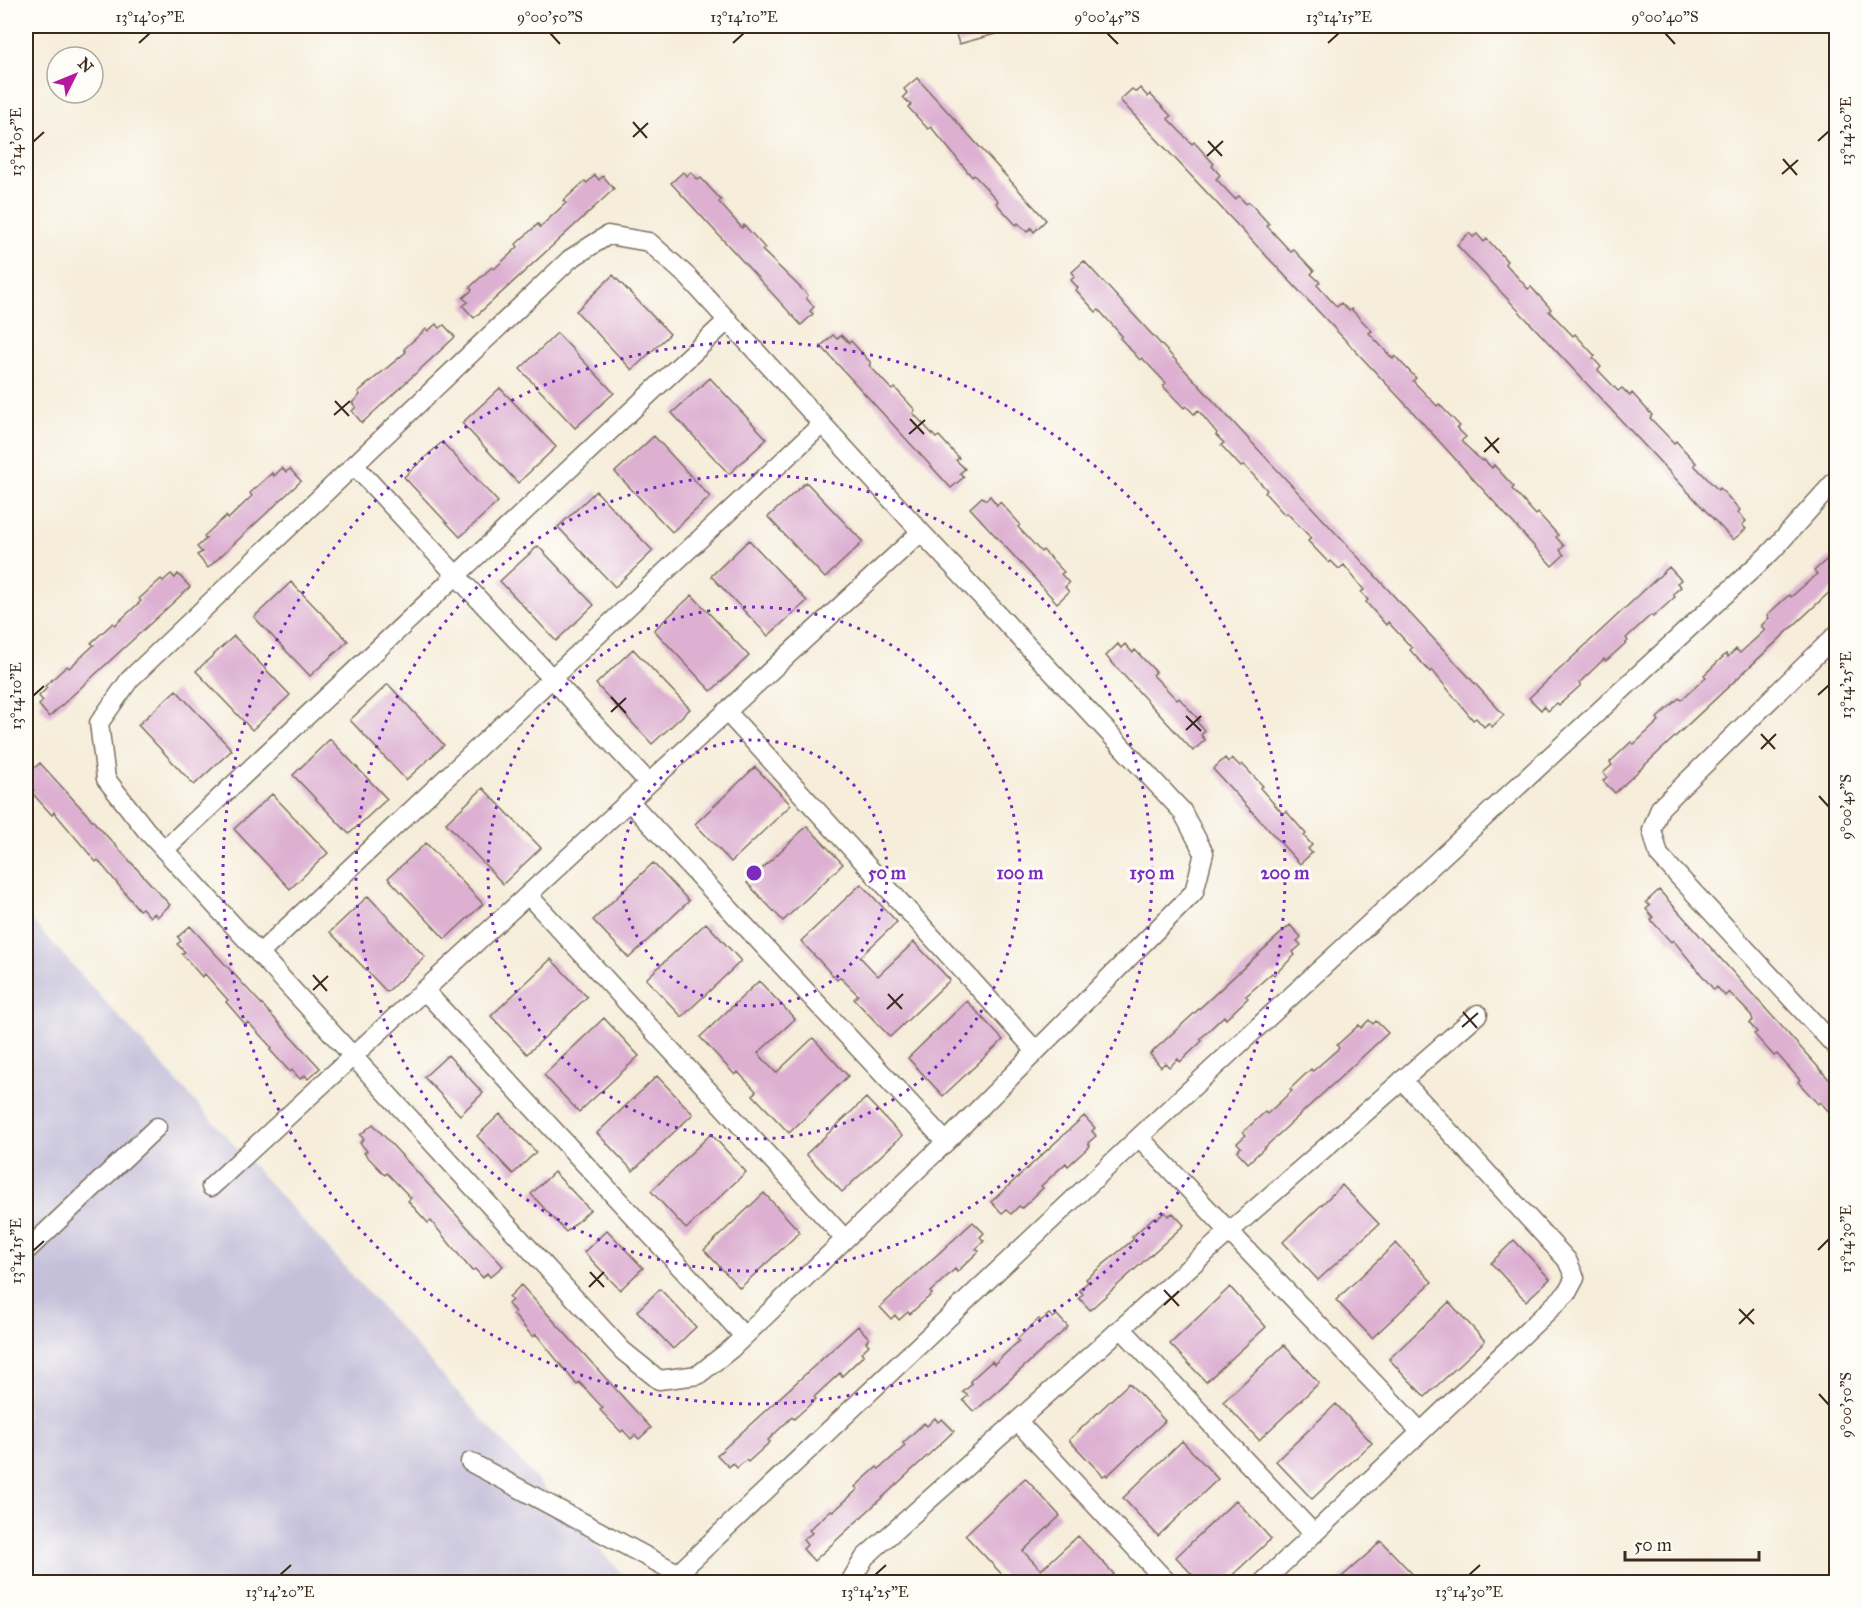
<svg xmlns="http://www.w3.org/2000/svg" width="1862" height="1608" font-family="'IM FELL Great Primer',serif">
<rect width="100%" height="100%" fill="#fdfcf7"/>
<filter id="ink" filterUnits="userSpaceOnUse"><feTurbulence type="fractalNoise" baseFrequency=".0167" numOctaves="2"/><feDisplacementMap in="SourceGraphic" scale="12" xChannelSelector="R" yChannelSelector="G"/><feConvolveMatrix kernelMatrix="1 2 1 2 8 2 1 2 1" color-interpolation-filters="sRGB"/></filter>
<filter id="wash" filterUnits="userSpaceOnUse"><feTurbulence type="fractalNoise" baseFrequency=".008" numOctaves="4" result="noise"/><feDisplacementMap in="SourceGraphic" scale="24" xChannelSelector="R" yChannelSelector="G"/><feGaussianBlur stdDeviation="1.35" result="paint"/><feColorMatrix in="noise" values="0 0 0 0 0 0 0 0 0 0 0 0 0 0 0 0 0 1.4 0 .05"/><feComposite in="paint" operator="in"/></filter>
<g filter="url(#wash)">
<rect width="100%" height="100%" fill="#f6edda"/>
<!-- industrial -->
<path fill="#c5c0da" d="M 26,914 L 629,1582 L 26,1582 Z"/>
<g id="blocks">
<!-- building -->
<path fill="#ddb0d2" d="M 964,26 L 1009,26 L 1010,30 L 959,44 L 954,28 Z
M 917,78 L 1046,220 L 1034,232 L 1031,228 L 1027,232 L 1018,223 L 1016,225 L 996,203 L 998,201 L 974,175 L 972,177 L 931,127 L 928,129 L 908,107 L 911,105 L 903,97 L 907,93 L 904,89 Z
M 1140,88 L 1148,97 L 1150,94 L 1171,116 L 1168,119 L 1192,144 L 1194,142 L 1214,164 L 1212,166 L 1220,175 L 1216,179 L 1235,199 L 1239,196 L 1246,204 L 1249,202 L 1269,224 L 1267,226 L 1291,252 L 1293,249 L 1314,271 L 1311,274 L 1320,282 L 1317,285 L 1337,307 L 1341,303 L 1349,311 L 1351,309 L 1372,331 L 1369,333 L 1393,359 L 1395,356 L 1416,378 L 1413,381 L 1437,406 L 1439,404 L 1460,426 L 1457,428 L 1466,437 L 1461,441 L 1482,461 L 1484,460 L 1492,468 L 1494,465 L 1514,487 L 1512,489 L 1536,515 L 1538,513 L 1558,535 L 1556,537 L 1564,546 L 1560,550 L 1564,555 L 1552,566 L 1410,409 L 1120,100 L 1132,89 L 1136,92 Z
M 683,172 L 687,176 L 691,172 L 698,180 L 701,178 L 721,200 L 719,202 L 742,228 L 744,225 L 765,248 L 762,250 L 808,295 L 806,298 L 814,307 L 810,311 L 813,314 L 801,325 L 671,183 Z
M 595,175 L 599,180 L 603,176 L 614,189 L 474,318 L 463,306 L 468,302 L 463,298 L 472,290 L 470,287 L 492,267 L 494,269 L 518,247 L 516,244 L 538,224 L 540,227 L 566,203 L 563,201 L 585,181 L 587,183 Z
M 1469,233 L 1473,237 L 1477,234 L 1484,242 L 1487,239 L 1507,261 L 1505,263 L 1528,289 L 1531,287 L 1551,309 L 1549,311 L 1573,336 L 1575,334 L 1595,356 L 1593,358 L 1601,367 L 1598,370 L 1618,391 L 1622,388 L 1630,396 L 1632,393 L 1652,415 L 1650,418 L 1674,443 L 1676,441 L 1696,463 L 1694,465 L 1718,490 L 1720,488 L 1740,510 L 1738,513 L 1746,521 L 1742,525 L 1746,529 L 1733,540 L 1457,245 Z
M 1084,261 L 1504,715 L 1492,727 L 1488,723 L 1484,727 L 1476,718 L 1473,720 L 1432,670 L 1430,672 L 1410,650 L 1412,648 L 1388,622 L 1386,625 L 1366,602 L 1368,600 L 1361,592 L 1364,590 L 1344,565 L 1339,569 L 1331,561 L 1329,563 L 1308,541 L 1311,538 L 1287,513 L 1285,515 L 1265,493 L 1267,490 L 1244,465 L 1241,467 L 1221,445 L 1224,443 L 1216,435 L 1217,433 L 1198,410 L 1194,414 L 1186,406 L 1184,408 L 1163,386 L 1166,383 L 1142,358 L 1140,360 L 1120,338 L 1122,336 L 1099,310 L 1096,312 L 1076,290 L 1078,288 L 1071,280 L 1075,276 L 1072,272 Z
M 613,275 L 670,334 L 632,370 L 576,311 Z
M 436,324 L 440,328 L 444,325 L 455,337 L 362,423 L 352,411 L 356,407 L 352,403 L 360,395 L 358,392 L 406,352 L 404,349 L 426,329 L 428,331 Z
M 557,333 L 614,393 L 575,428 L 520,369 Z
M 833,335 L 837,339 L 841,335 L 849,343 L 851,341 L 871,363 L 869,365 L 892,390 L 895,388 L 915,410 L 913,413 L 936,438 L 939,436 L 959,458 L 956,460 L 965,469 L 960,473 L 964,477 L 951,488 L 821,346 Z
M 710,378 L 767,439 L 729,474 L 672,413 Z
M 500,388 L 556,447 L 518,483 L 462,423 Z
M 654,436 L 710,497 L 672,532 L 615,472 Z
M 442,442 L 498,502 L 460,537 L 404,477 Z
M 282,468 L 286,472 L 290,469 L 301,481 L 208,568 L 197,555 L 202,552 L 197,547 L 206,539 L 204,536 L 226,516 L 228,519 L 252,496 L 250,493 L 272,473 L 274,476 Z
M 806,482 L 863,542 L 825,578 L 768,517 Z
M 596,491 L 653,551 L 615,587 L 558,527 Z
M 990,496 L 997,505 L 1000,502 L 1020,524 L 1018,527 L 1041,552 L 1043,550 L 1064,572 L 1061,574 L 1069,583 L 1065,587 L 1069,592 L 1057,603 L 970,508 L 982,497 L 986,500 Z
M 749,540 L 807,601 L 768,636 L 711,576 Z
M 538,546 L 594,605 L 556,641 L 500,581 Z
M 1836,551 L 1836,586 L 1615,793 L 1603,781 L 1607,777 L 1603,773 L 1612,765 L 1610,762 L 1631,742 L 1634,744 L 1659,721 L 1657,718 L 1679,698 L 1681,700 L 1706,677 L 1704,675 L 1726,654 L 1728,657 L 1736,649 L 1740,653 L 1765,630 L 1761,626 L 1769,618 L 1767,615 L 1789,595 L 1791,597 L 1817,574 L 1814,571 Z
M 1669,567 L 1681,580 L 1677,583 L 1681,587 L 1673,594 L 1675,597 L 1653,617 L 1651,615 L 1626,638 L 1628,641 L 1606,661 L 1604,659 L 1579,683 L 1581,685 L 1559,705 L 1557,703 L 1548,711 L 1544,706 L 1541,710 L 1529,698 Z
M 171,574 L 175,578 L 178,574 L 190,587 L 49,717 L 39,705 L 43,701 L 39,696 L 47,688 L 45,686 L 67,666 L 69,668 L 94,645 L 91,643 L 113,623 L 115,625 L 141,601 L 139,599 L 161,579 L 163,581 Z
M 291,582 L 348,641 L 310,676 L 254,617 Z
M 692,595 L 749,656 L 711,691 L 654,630 Z
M 234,636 L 290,695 L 252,730 L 196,671 Z
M 1118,644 L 1121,648 L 1125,644 L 1133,653 L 1135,650 L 1156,672 L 1153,675 L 1177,700 L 1179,698 L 1199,720 L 1197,722 L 1205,731 L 1201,735 L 1205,740 L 1193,751 L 1106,656 Z
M 633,649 L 690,709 L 652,744 L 596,684 Z
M 388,684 L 444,745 L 406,780 L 350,720 Z
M 176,690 L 232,750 L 194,785 L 138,725 Z
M 330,739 L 387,799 L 349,834 L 293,775 Z
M 1225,758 L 1228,762 L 1232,758 L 1240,766 L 1242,764 L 1263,786 L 1260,788 L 1283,814 L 1286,811 L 1306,834 L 1304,836 L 1312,845 L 1308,849 L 1312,853 L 1300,864 L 1213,769 Z
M 40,763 L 170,905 L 157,917 L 154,913 L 150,917 L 142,908 L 139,910 L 98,860 L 96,862 L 54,812 L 52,815 L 31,792 L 34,790 L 27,782 L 31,778 L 27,775 Z
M 755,767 L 791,805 L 731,862 L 695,824 Z
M 483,788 L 541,848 L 503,884 L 446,823 Z
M 272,794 L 328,853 L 290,889 L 234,829 Z
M 807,826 L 843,864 L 783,921 L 747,883 Z
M 426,843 L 483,904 L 445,939 L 388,878 Z
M 653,863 L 689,901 L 629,958 L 593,920 Z
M 861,884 L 897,922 L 860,957 L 878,976 L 914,942 L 950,980 L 890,1037 L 854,999 L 858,995 L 840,977 L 837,980 L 801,941 Z
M 1659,890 L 1836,1087 L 1836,1119 L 1820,1102 L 1818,1104 L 1798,1082 L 1800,1080 L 1777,1054 L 1774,1056 L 1754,1034 L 1757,1032 L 1749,1023 L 1753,1020 L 1751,1015 L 1729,992 L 1725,996 L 1717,987 L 1714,990 L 1673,940 L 1671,942 L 1651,920 L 1653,917 L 1646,909 L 1650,906 L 1646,902 Z
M 368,896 L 425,957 L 387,992 L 330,932 Z
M 706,923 L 741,961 L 682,1017 L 646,979 Z
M 1290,925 L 1301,937 L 1297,941 L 1301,945 L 1293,952 L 1295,955 L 1274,975 L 1272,973 L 1246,996 L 1248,998 L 1226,1019 L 1224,1016 L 1200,1039 L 1202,1041 L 1180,1062 L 1178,1059 L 1169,1067 L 1165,1063 L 1161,1067 L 1150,1054 Z
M 190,926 L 320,1068 L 308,1079 L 305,1075 L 300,1079 L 292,1070 L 290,1072 L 270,1050 L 272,1048 L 248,1022 L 246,1025 L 226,1002 L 228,1000 L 205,974 L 202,977 L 182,954 L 185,952 L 177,944 L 181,941 L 178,937 Z
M 551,959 L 587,997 L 527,1054 L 491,1016 Z
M 759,981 L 795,1019 L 758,1053 L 776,1073 L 813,1038 L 848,1076 L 789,1133 L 753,1095 L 756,1091 L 738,1072 L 735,1075 L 700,1037 Z
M 967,1001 L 1003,1040 L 943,1096 L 908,1058 Z
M 604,1018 L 639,1056 L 579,1112 L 544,1075 Z
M 1369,1020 L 1373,1024 L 1376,1021 L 1388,1033 L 1248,1163 L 1237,1151 L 1241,1147 L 1237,1143 L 1246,1135 L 1243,1132 L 1265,1112 L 1267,1114 L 1292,1091 L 1290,1089 L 1311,1069 L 1313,1071 L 1339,1048 L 1337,1045 L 1359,1025 L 1361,1028 Z
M 448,1055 L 483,1093 L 460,1115 L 424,1077 Z
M 657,1076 L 693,1114 L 633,1171 L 597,1133 Z
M 866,1098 L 902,1136 L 842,1192 L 806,1154 Z
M 500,1114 L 536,1152 L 513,1174 L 477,1136 Z
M 1084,1116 L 1095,1128 L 1092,1131 L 1096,1136 L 1088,1143 L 1090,1146 L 1068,1166 L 1066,1163 L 1041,1186 L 1043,1188 L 1022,1208 L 1019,1206 L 1011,1214 L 1006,1210 L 1002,1213 L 991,1202 Z
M 373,1124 L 503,1266 L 490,1277 L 487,1273 L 483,1278 L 475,1269 L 472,1271 L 431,1221 L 428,1223 L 408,1201 L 411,1198 L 387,1173 L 385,1175 L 364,1153 L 367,1151 L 360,1143 L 364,1139 L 360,1135 Z
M 711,1134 L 746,1172 L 686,1229 L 651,1191 Z
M 554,1172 L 590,1210 L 566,1232 L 531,1194 Z
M 1342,1185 L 1379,1224 L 1318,1280 L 1283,1242 Z
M 764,1193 L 800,1232 L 740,1288 L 704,1250 Z
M 1165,1212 L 1168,1216 L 1173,1213 L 1184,1225 L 1090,1310 L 1079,1298 L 1083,1294 L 1079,1290 L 1088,1282 L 1086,1279 L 1134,1239 L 1132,1237 L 1154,1217 L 1157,1219 Z
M 973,1222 L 984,1233 L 980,1237 L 984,1241 L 976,1249 L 979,1251 L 957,1272 L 955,1269 L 930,1292 L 932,1294 L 910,1314 L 908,1312 L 899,1320 L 895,1315 L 891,1319 L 880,1307 Z
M 607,1230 L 643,1268 L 620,1290 L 584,1252 Z
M 1514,1240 L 1550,1279 L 1526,1301 L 1491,1263 Z
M 1396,1243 L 1432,1282 L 1372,1338 L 1336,1300 Z
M 521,1285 L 651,1428 L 639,1439 L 635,1435 L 631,1439 L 623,1430 L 621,1432 L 600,1410 L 603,1408 L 579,1382 L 577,1385 L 536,1334 L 533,1337 L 513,1314 L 515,1312 L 508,1304 L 512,1300 L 509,1297 Z
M 1230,1287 L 1266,1327 L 1206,1382 L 1170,1344 Z
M 660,1289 L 696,1327 L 673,1349 L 637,1311 Z
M 1449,1302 L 1485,1341 L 1425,1397 L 1389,1359 Z
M 1049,1314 L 1053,1318 L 1057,1315 L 1068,1327 L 974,1412 L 963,1400 L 968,1396 L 963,1392 L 972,1384 L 970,1381 L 992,1361 L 994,1364 L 1019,1341 L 1017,1339 L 1039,1319 L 1041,1321 Z
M 858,1326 L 869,1338 L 866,1342 L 869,1345 L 861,1353 L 864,1355 L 842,1376 L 840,1373 L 814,1397 L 816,1399 L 794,1419 L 792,1417 L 768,1440 L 770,1442 L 748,1462 L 746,1460 L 737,1468 L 733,1463 L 729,1467 L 717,1455 Z
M 1284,1345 L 1319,1383 L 1259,1440 L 1223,1402 Z
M 1129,1383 L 1165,1421 L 1107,1476 L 1106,1474 L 1103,1476 L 1069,1440 Z
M 1336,1404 L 1372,1443 L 1312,1499 L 1276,1461 Z
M 935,1418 L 938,1422 L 942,1419 L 954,1431 L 814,1561 L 803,1549 L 807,1545 L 803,1540 L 812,1533 L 809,1530 L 831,1510 L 833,1512 L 858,1489 L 855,1487 L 877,1467 L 879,1469 L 905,1446 L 903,1443 L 924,1423 L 927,1426 Z
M 1182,1441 L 1218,1479 L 1158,1536 L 1123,1498 Z
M 1025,1478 L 1060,1516 L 1023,1551 L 1041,1570 L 1078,1536 L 1114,1574 L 1105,1582 L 1009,1582 L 965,1535 Z
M 1236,1500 L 1271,1539 L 1225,1582 L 1199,1582 L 1176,1557 Z
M 1381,1541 L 1420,1582 L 1336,1582 L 1372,1550 Z"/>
</g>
</g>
<g filter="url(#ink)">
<use href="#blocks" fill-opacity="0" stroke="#7c6e60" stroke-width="1.5"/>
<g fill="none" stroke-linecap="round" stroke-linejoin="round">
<!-- minor casing -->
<g stroke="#7c6e60" stroke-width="21">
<path id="minor" d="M 608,235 L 649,242 L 688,277 L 921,532 L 1182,811 L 1204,853 L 1194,892 L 946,1142 L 731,1349 L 698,1375 L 659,1380 L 623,1351 L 146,830 L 106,779 L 99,723 L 130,679 L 570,259 Z
M 354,465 L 649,783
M 1836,635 L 1660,808 L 1652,830 L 1659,855 L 1836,1047
M 726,711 L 1036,1051
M 629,801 L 946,1142
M 164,850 L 728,320
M 528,895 L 845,1239
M 259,954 L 822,424
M 424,990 L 744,1336
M 1139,1137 L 1421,1432
M 211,1187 L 921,532
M 26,1251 L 157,1127
M 1122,1329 L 1314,1534
M 1018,1422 L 1167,1582
M 470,1462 L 679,1574
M 669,1582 L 1139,1137 L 1771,552 L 1836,480
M 850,1582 L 865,1557 L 1230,1231 L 1478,1014
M 1263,1582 L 1567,1293 L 1575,1278 L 1567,1260 L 1402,1080"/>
</g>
<!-- minor -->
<use href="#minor" stroke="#fff" stroke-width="18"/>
</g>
</g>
<!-- ticks -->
<path fill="none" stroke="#3b2a1e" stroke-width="2" d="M 550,33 L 560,44M 1107,33 L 1118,44M 1665,33 L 1675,44M 139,43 L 150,33M 733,43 L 744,33M 1328,43 L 1339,33M 633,122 L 647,138M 633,137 L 648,123M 1208,141 L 1222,156M 1818,141 L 1829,131M 33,142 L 44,132M 1207,156 L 1223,141M 1783,159 L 1797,175M 1782,174 L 1798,160M 335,401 L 349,416M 334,415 L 350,401M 910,419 L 924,434M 909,434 L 925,420M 1485,437 L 1499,453M 1484,452 L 1499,438M 1818,695 L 1829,685M 33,696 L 44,686M 611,697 L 626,713M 611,712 L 626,698M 1186,716 L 1201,731M 1186,730 L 1201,716M 1761,734 L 1775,749M 1761,749 L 1776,734M 1819,796 L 1829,807M 313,975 L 327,991M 313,990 L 328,976M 888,994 L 902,1009M 887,1009 L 903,994M 1463,1012 L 1477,1028M 1462,1027 L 1478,1013M 1818,1250 L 1829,1239M 33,1251 L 44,1241M 590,1272 L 604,1287M 589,1287 L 604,1272M 1164,1290 L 1179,1306M 1164,1305 L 1179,1291M 1739,1309 L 1754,1324M 1739,1324 L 1754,1309M 1819,1394 L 1829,1405M 280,1575 L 291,1565M 875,1575 L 886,1565M 1469,1575 L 1480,1565"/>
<!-- distance rings -->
<g fill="none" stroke="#7b2cbf" stroke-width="3" stroke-dasharray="3 6">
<circle cx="754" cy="873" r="133"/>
<circle cx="754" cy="873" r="266"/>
<circle cx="754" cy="873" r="398"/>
<circle cx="754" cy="873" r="531"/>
</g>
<circle cx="754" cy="873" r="9" fill="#7b2cbf" stroke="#fdfcf7" stroke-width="3"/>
<g font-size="18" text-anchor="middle" font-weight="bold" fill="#7b2cbf" stroke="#fdfcf7" stroke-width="6" stroke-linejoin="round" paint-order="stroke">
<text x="887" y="879">50 m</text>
<text x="1020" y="879">100 m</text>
<text x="1152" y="879">150 m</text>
<text x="1285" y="879">200 m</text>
</g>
<!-- margin -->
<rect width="1862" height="1608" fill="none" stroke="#fdfcf7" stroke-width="66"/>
<!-- north arrow -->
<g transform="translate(75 75) rotate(47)"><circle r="28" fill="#fdfcf7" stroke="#afa8a0" stroke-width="1.5"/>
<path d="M0-4.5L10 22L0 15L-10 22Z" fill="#b5179e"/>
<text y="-9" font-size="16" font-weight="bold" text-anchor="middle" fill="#3b2a1e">N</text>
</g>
<!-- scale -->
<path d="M1625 1551v9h134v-9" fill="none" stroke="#3b2a1e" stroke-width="3"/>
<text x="1634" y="1551" font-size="18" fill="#3b2a1e" stroke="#fdfcf7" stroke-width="4.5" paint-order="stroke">50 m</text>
<rect x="33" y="33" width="1796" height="1542" fill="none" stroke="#3b2a1e" stroke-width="2"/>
<g font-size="15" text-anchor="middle" fill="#3b2a1e">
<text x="150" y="22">13°14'05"E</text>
<text x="550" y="22">9°00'50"S</text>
<text x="744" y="22">13°14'10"E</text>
<text x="1107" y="22">9°00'45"S</text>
<text x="1339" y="22">13°14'15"E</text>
<text x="1665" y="22">9°00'40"S</text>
<text transform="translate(1846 131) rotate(-90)" y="5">13°14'20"E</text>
<text transform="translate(16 142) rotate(-90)" y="5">13°14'05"E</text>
<text transform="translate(1846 685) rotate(-90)" y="5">13°14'25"E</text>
<text transform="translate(16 696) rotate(-90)" y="5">13°14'10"E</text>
<text transform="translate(1846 807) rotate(-90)" y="5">9°00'45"S</text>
<text transform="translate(1846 1239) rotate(-90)" y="5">13°14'30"E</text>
<text transform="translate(16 1251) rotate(-90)" y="5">13°14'15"E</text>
<text transform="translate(1846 1405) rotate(-90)" y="5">9°00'50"S</text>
<text x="280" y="1597">13°14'20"E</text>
<text x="875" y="1597">13°14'25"E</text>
<text x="1469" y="1597">13°14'30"E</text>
</g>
</svg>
